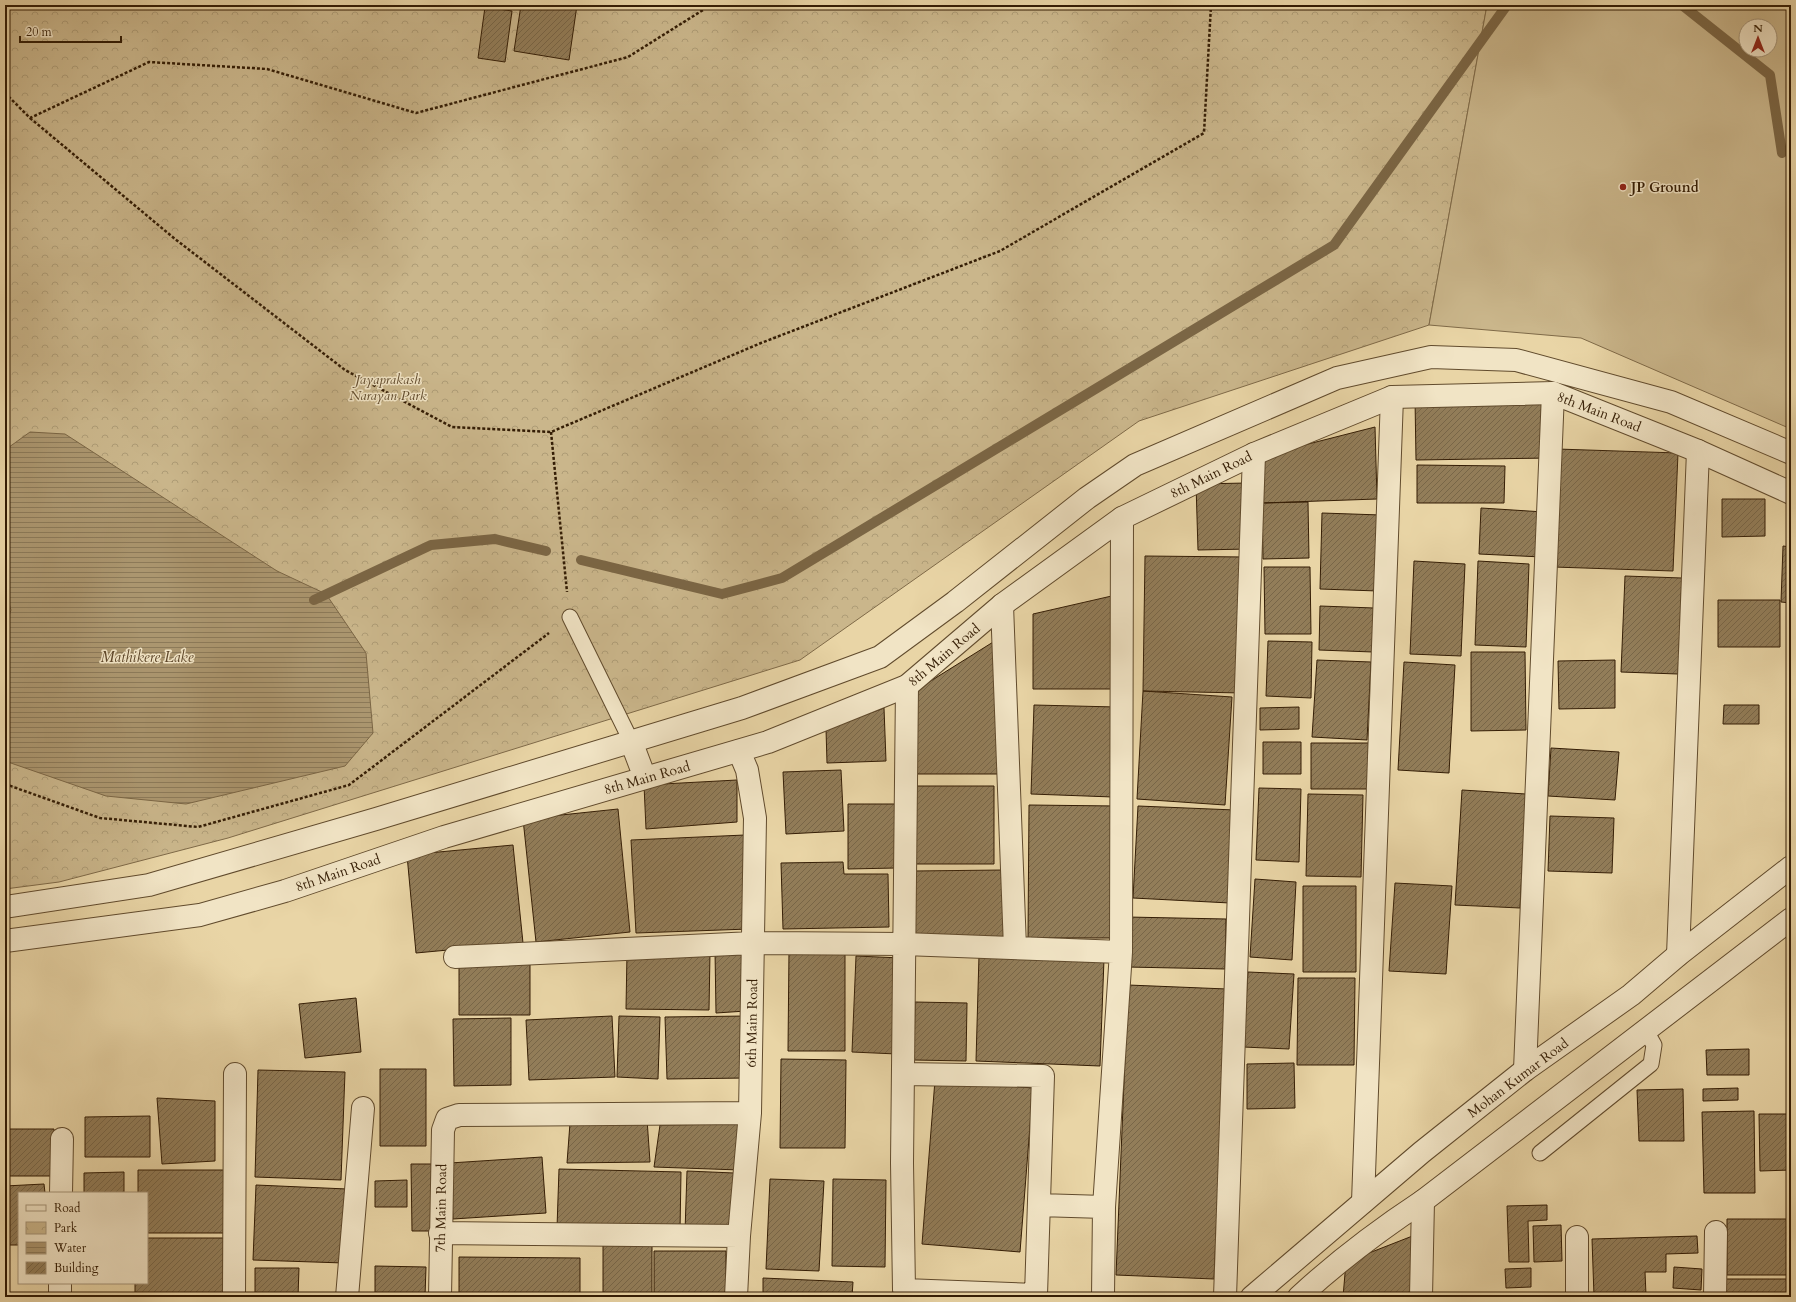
<svg xmlns="http://www.w3.org/2000/svg" width="1796" height="1302" font-family="Cardo,serif">
<defs>
<pattern id="park-crowns" width="20" height="18" patternUnits="userSpaceOnUse"><rect width="20" height="18" fill="#cab68b"/><path d="M2 6a3 3 0 1 1 6 0M12 15a3 3 0 1 1 6 0" fill="none" stroke="#ae9c76"/></pattern>
<pattern id="water-rules" width="6" height="5" patternUnits="userSpaceOnUse"><rect width="6" height="5" fill="#ab966f"/><path d="M0 2.5h6" fill="none" stroke="#8c7a59"/></pattern>
<pattern id="building-hatch" width="6" height="6" patternUnits="userSpaceOnUse"><rect width="6" height="6" fill="#927d59"/><path d="M-1 1l2-2M0 6l6-6M5 7l2-2" fill="none" stroke="#786648"/></pattern>
</defs>
<rect width="100%" height="100%" fill="#e9d5a6"/>
<filter id="stains"><feTurbulence type="fractalNoise" baseFrequency=".005" numOctaves="4"/><feColorMatrix values="0 0 0 0 .2 0 0 0 0 .09 0 0 0 0 .02 0 0 0 .5 -.17"/></filter>
<radialGradient id="worn" r=".72"><stop offset=".6" stop-color="#630" stop-opacity="0"/><stop offset="1" stop-color="#630" stop-opacity=".3"/></radialGradient>
<!-- park -->
<path fill="url(#park-crowns)" stroke="#7f6a48" d="M 5,5 L 1487,5 L 1429,325 L 1139,421 L 800,660 L 228,838 L 59,882 L 5,889 Z"/>
<!-- pitch -->
<path fill="#cab68b" stroke="#7f6a48" fill-rule="evenodd" d="M 1487,5 L 1791,5 L 1791,429 L 1581,338 L 1429,325 ZM 1746,26 L 1770,26 L 1770,50 L 1746,50 Z"/>
<!-- water -->
<path fill="url(#water-rules)" stroke="#7b6645" d="M 30,432 L 65,434 L 277,571 L 326,594 L 366,653 L 373,733 L 345,766 L 186,804 L 106,796 L 5,761 L 5,628 L 11,610 L 5,589 L 5,450 Z"/>
<g fill="none" stroke-linecap="round" stroke-linejoin="round">
<!-- stream -->
<path stroke="#7b6645" stroke-width="10" d="M 1682,5 L 1770,75 L 1782,153
M 581,560 L 722,594 L 782,578 L 1334,245 L 1507,5
M 314,600 L 431,545 L 495,539 L 546,551"/>
</g>
<!-- building -->
<path fill="url(#building-hatch)" stroke="#341d05" d="M 521,5 L 577,5 L 569,60 L 514,51 Z
M 485,7 L 512,11 L 505,62 L 478,58 Z
M 1549,397 L 1550,458 L 1416,460 L 1415,399 Z
M 1375,427 L 1377,499 L 1262,503 L 1265,455 Z
M 1557,449 L 1678,453 L 1673,571 L 1554,567 Z
M 1417,465 L 1505,466 L 1504,503 L 1417,503 Z
M 1247,483 L 1249,549 L 1198,550 L 1196,484 Z
M 1722,499 L 1765,499 L 1765,536 L 1722,537 Z
M 1308,502 L 1309,558 L 1263,559 L 1262,503 Z
M 1481,508 L 1544,512 L 1542,557 L 1479,554 Z
M 1322,513 L 1381,515 L 1378,591 L 1320,589 Z
M 1783,546 L 1791,547 L 1791,603 L 1781,602 Z
M 1145,556 L 1245,557 L 1243,693 L 1143,691 Z
M 1414,561 L 1465,564 L 1461,656 L 1410,654 Z
M 1478,561 L 1529,564 L 1526,647 L 1475,645 Z
M 1264,567 L 1310,567 L 1311,634 L 1265,634 Z
M 1625,576 L 1682,578 L 1678,674 L 1621,672 Z
M 1116,595 L 1113,689 L 1033,689 L 1033,614 Z
M 1718,600 L 1780,600 L 1780,647 L 1718,647 Z
M 1320,606 L 1374,608 L 1373,652 L 1319,650 Z
M 998,639 L 1000,774 L 908,774 L 913,692 Z
M 1268,641 L 1312,642 L 1311,698 L 1266,696 Z
M 1471,652 L 1525,652 L 1526,730 L 1471,731 Z
M 1317,660 L 1371,662 L 1367,740 L 1312,737 Z
M 1615,660 L 1615,708 L 1559,709 L 1558,661 Z
M 1404,662 L 1455,665 L 1449,773 L 1398,770 Z
M 1143,691 L 1232,697 L 1225,805 L 1137,799 Z
M 1034,705 L 1116,707 L 1113,797 L 1031,794 Z
M 1724,705 L 1759,705 L 1759,724 L 1723,724 Z
M 1299,707 L 1299,729 L 1260,730 L 1260,708 Z
M 884,708 L 886,761 L 827,763 L 826,729 Z
M 1263,742 L 1301,742 L 1301,774 L 1263,774 Z
M 1311,743 L 1374,743 L 1374,789 L 1311,789 Z
M 1551,748 L 1619,752 L 1615,800 L 1548,796 Z
M 841,770 L 844,831 L 786,834 L 783,772 Z
M 737,780 L 737,822 L 646,829 L 644,785 Z
M 911,786 L 994,786 L 994,864 L 911,864 Z
M 1259,788 L 1301,789 L 1299,862 L 1256,860 Z
M 1462,790 L 1526,794 L 1520,908 L 1455,905 Z
M 1308,794 L 1363,795 L 1361,877 L 1306,876 Z
M 848,804 L 896,804 L 896,868 L 848,869 Z
M 1029,805 L 1116,806 L 1115,938 L 1028,938 Z
M 1138,806 L 1235,810 L 1230,903 L 1133,898 Z
M 618,809 L 630,932 L 536,942 L 523,819 Z
M 1550,816 L 1614,818 L 1612,873 L 1548,871 Z
M 745,835 L 749,929 L 636,933 L 631,840 Z
M 513,845 L 523,943 L 416,953 L 407,855 Z
M 843,862 L 844,874 L 888,874 L 889,927 L 783,929 L 781,863 Z
M 1002,870 L 1004,937 L 915,938 L 914,871 Z
M 1255,879 L 1296,882 L 1292,960 L 1250,957 Z
M 1395,883 L 1452,886 L 1446,974 L 1389,971 Z
M 1303,886 L 1356,886 L 1356,972 L 1303,972 Z
M 1127,917 L 1226,919 L 1225,969 L 1127,967 Z
M 789,949 L 845,949 L 845,1051 L 788,1051 Z
M 715,951 L 745,952 L 746,1011 L 716,1013 Z
M 627,952 L 710,953 L 709,1010 L 626,1009 Z
M 979,955 L 1104,959 L 1100,1066 L 976,1061 Z
M 856,956 L 901,958 L 897,1054 L 852,1052 Z
M 459,963 L 530,963 L 530,1015 L 459,1015 Z
M 1248,972 L 1294,974 L 1289,1049 L 1243,1047 Z
M 1298,978 L 1355,978 L 1354,1065 L 1297,1065 Z
M 1128,985 L 1227,989 L 1214,1279 L 1116,1275 Z
M 356,998 L 361,1052 L 305,1058 L 299,1004 Z
M 915,1002 L 967,1003 L 966,1061 L 914,1060 Z
M 612,1016 L 615,1077 L 529,1080 L 526,1020 Z
M 619,1016 L 660,1017 L 658,1079 L 617,1077 Z
M 747,1016 L 746,1078 L 667,1079 L 665,1017 Z
M 511,1018 L 511,1085 L 454,1086 L 453,1019 Z
M 1749,1049 L 1749,1075 L 1707,1075 L 1706,1050 Z
M 781,1059 L 846,1060 L 845,1148 L 780,1148 Z
M 1294,1063 L 1295,1108 L 1247,1109 L 1247,1064 Z
M 380,1069 L 426,1069 L 426,1146 L 380,1146 Z
M 258,1070 L 345,1072 L 341,1180 L 255,1177 Z
M 935,1080 L 1033,1088 L 1020,1252 L 922,1244 Z
M 1738,1088 L 1738,1100 L 1703,1101 L 1703,1089 Z
M 1683,1089 L 1684,1141 L 1639,1141 L 1637,1090 Z
M 157,1098 L 215,1101 L 215,1161 L 162,1164 Z
M 1754,1111 L 1755,1193 L 1704,1193 L 1702,1112 Z
M 1759,1114 L 1791,1114 L 1791,1170 L 1760,1171 Z
M 150,1116 L 150,1157 L 85,1157 L 85,1117 Z
M 647,1119 L 650,1162 L 567,1163 L 570,1123 Z
M 738,1124 L 740,1170 L 654,1167 L 660,1125 Z
M 5,1129 L 54,1129 L 54,1176 L 5,1176 Z
M 542,1157 L 546,1213 L 453,1219 L 450,1163 Z
M 411,1164 L 434,1164 L 434,1231 L 412,1231 Z
M 559,1169 L 681,1172 L 680,1231 L 557,1228 Z
M 138,1170 L 228,1170 L 229,1233 L 147,1233 L 147,1193 L 138,1193 Z
M 687,1171 L 734,1173 L 732,1233 L 685,1232 Z
M 124,1172 L 124,1193 L 84,1193 L 84,1173 Z
M 770,1179 L 824,1181 L 819,1271 L 766,1269 Z
M 833,1179 L 886,1180 L 885,1267 L 832,1266 Z
M 407,1180 L 407,1207 L 375,1207 L 375,1181 Z
M 44,1184 L 45,1193 L 19,1193 L 19,1245 L 5,1245 L 5,1186 Z
M 256,1185 L 347,1189 L 344,1263 L 253,1260 Z
M 1547,1205 L 1547,1220 L 1528,1221 L 1529,1262 L 1509,1262 L 1507,1206 Z
M 1727,1219 L 1791,1219 L 1791,1275 L 1727,1275 Z
M 1561,1225 L 1562,1261 L 1534,1262 L 1533,1226 Z
M 1415,1235 L 1412,1297 L 1343,1297 L 1346,1262 Z
M 1697,1236 L 1698,1253 L 1666,1254 L 1666,1272 L 1645,1272 L 1646,1295 L 1594,1296 L 1592,1239 Z
M 147,1238 L 227,1238 L 228,1297 L 135,1297 L 135,1283 L 147,1283 Z
M 603,1241 L 652,1241 L 652,1297 L 603,1297 Z
M 654,1251 L 726,1251 L 726,1297 L 654,1297 Z
M 459,1257 L 580,1258 L 580,1297 L 459,1297 Z
M 375,1266 L 426,1267 L 425,1297 L 375,1297 Z
M 1674,1267 L 1702,1269 L 1701,1290 L 1673,1288 Z
M 255,1268 L 299,1268 L 298,1297 L 255,1297 Z
M 1531,1268 L 1531,1287 L 1506,1288 L 1505,1269 Z
M 763,1278 L 853,1282 L 852,1297 L 763,1297 Z
M 1726,1279 L 1790,1279 L 1790,1297 L 1726,1297 Z"/>
<g fill="none" stroke-linecap="round" stroke-linejoin="round">
<!-- service casing -->
<g stroke="#614b2d" stroke-width="17">
<path id="service" d="M 570,617 L 631,741
M 1540,1153 L 1651,1064 L 1654,1045 L 1646,1031"/>
</g>
<!-- minor casing -->
<g stroke="#614b2d" stroke-width="24">
<path id="minor" d="M 1002,605 L 1015,948
M 1678,955 L 1698,451
M 455,957 L 753,943 L 904,944 L 1121,952
M 1525,1070 L 1553,393
M 903,1074 L 1043,1076 L 1036,1295 L 904,1290 L 902,1163 L 907,686
M 61,1193 L 62,1139
M 1363,1202 L 1392,397
M 1039,1205 L 1104,1207
M 440,1233 L 739,1236
M 1577,1237 L 1577,1297
M 60,1297 L 60,1283
M 234,1297 L 235,1074
M 347,1297 L 363,1108
M 440,1297 L 443,1130 L 447,1119 L 459,1115 L 750,1113
M 736,1297 L 739,1236 L 750,1113 L 755,818 L 747,770 L 739,751
M 1103,1297 L 1104,1207 L 1121,952 L 1122,518
M 1225,1297 L 1254,454
M 1421,1297 L 1423,1201
M 1715,1297 L 1716,1232"/>
</g>
<!-- tertiary casing -->
<g stroke="#614b2d" stroke-width="24">
<path id="tertiary" d="M 631,741 L 645,778
M 5,907 L 149,885 L 376,819 L 742,708 L 880,657 L 955,602 L 1087,498 L 1135,465 L 1337,378 L 1431,357 L 1516,360 L 1671,402 L 1791,453
M 5,941 L 200,915 L 285,891 L 444,837 L 768,742 L 907,686 L 1002,605 L 1122,518 L 1254,454 L 1392,397 L 1553,393 L 1698,451 L 1791,493
M 1252,1297 L 1422,1152 L 1525,1070 L 1631,995 L 1678,955 L 1791,867
M 1299,1297 C 1338,1261 1379,1230 1423,1201 L 1791,919"/>
</g>
<!-- path -->
<path stroke="#341d05" stroke-width="2.5" stroke-dasharray="3 2" stroke-linecap="butt" d="M 5,93 L 30,118 L 149,62 L 267,69 L 416,113 L 628,57 L 711,5
M 30,118 L 175,239 L 345,370 L 452,427 L 551,432 L 761,343 L 1000,251 L 1204,133 L 1211,5
M 551,432 L 567,592
M 5,784 L 100,818 L 198,827 L 349,785 L 549,633"/>
<!-- service -->
<use href="#service" stroke="#f1e4c5" stroke-width="15"/>
<!-- minor -->
<use href="#minor" stroke="#f1e4c5" stroke-width="22"/>
<!-- tertiary -->
<use href="#tertiary" stroke="#f1e4c5" stroke-width="22"/>
</g>
<!-- markers -->
<circle fill="#8f2418" stroke="#f1e4c5" stroke-width="1.5" cx="1623" cy="187" r="4"/>
<g text-anchor="middle" dominant-baseline="central" stroke-width="3" stroke-linejoin="round" paint-order="stroke">
<!-- poi labels -->
<g font-size="14" font-weight="bold" fill="#341d05" stroke="#f1e4c5" text-anchor="start">
<text x="1631" y="187">JP Ground</text>
</g>
<!-- park labels -->
<g font-size="14" font-style="italic" fill="#614b2d" stroke="#f1e4c5">
<text x="388" y="379">Jayaprakash<tspan x="388" dy="16">Narayan Park</tspan></text>
</g>
<!-- street labels -->
<g font-size="14" fill="#341d05" stroke="#f1e4c5">
<text transform="translate(1599 412) rotate(21)">8th Main Road</text>
<text transform="translate(1211 475) rotate(-26)">8th Main Road</text>
<text transform="translate(944 655) rotate(-40)">8th Main Road</text>
<text transform="translate(647 778) rotate(-16)">8th Main Road</text>
<text transform="translate(338 873) rotate(-19)">8th Main Road</text>
<text transform="translate(752 1023) rotate(-89)">6th Main Road</text>
<text transform="translate(1518 1078) rotate(-37)">Mohan Kumar Road</text>
<text transform="translate(441 1208) rotate(-89)">7th Main Road</text>
</g>
<!-- water labels -->
<g font-size="15" font-style="italic" fill="#5e472a" stroke="#f1e4c5">
<text x="147" y="657">Mathikere Lake</text>
</g>
</g>
<!-- margin -->
<rect width="1796" height="1302" fill="none" stroke="#e9d5a6" stroke-width="20"/>
<rect x="6" y="6" width="1784" height="1290" fill="none" stroke="#341d05" stroke-width="2"/>
<rect x="10" y="10" width="1776" height="1282" fill="none" stroke="#341d05"/>
<!-- legend -->
<rect x="18" y="1192" width="130" height="92" fill="#f1e4c5" stroke="#a59478"/>
<rect x="26" y="1205" width="20" height="6" fill="#f1e4c5" stroke="#a59478"/>
<text x="54" y="1212" font-size="12" fill="#341d05">Road</text>
<rect x="26" y="1222" width="20" height="12" fill="url(#park-crowns)" stroke="#a59478"/>
<text x="54" y="1232" font-size="12" fill="#341d05">Park</text>
<rect x="26" y="1242" width="20" height="12" fill="url(#water-rules)" stroke="#a59478"/>
<text x="54" y="1252" font-size="12" fill="#341d05">Water</text>
<rect x="26" y="1262" width="20" height="12" fill="url(#building-hatch)" stroke="#a59478"/>
<text x="54" y="1272" font-size="12" fill="#341d05">Building</text>
<!-- north arrow -->
<g transform="translate(1758 38)"><circle r="19" fill="#f1e4c5" stroke="#a59478"/>
<path d="M0-3L7 15L0 10L-7 15Z" fill="#8f2418"/>
<text y="-6" font-size="11" font-weight="bold" text-anchor="middle" fill="#341d05">N</text>
</g>
<!-- scale -->
<path d="M20 36v6h101v-6" fill="none" stroke="#341d05" stroke-width="2"/>
<text x="26" y="36" font-size="12" fill="#341d05" stroke="#f1e4c5" stroke-width="3" paint-order="stroke">20 m</text>
<rect width="100%" height="100%" filter="url(#stains)"/>
<rect width="100%" height="100%" fill="url(#worn)"/>
</svg>
